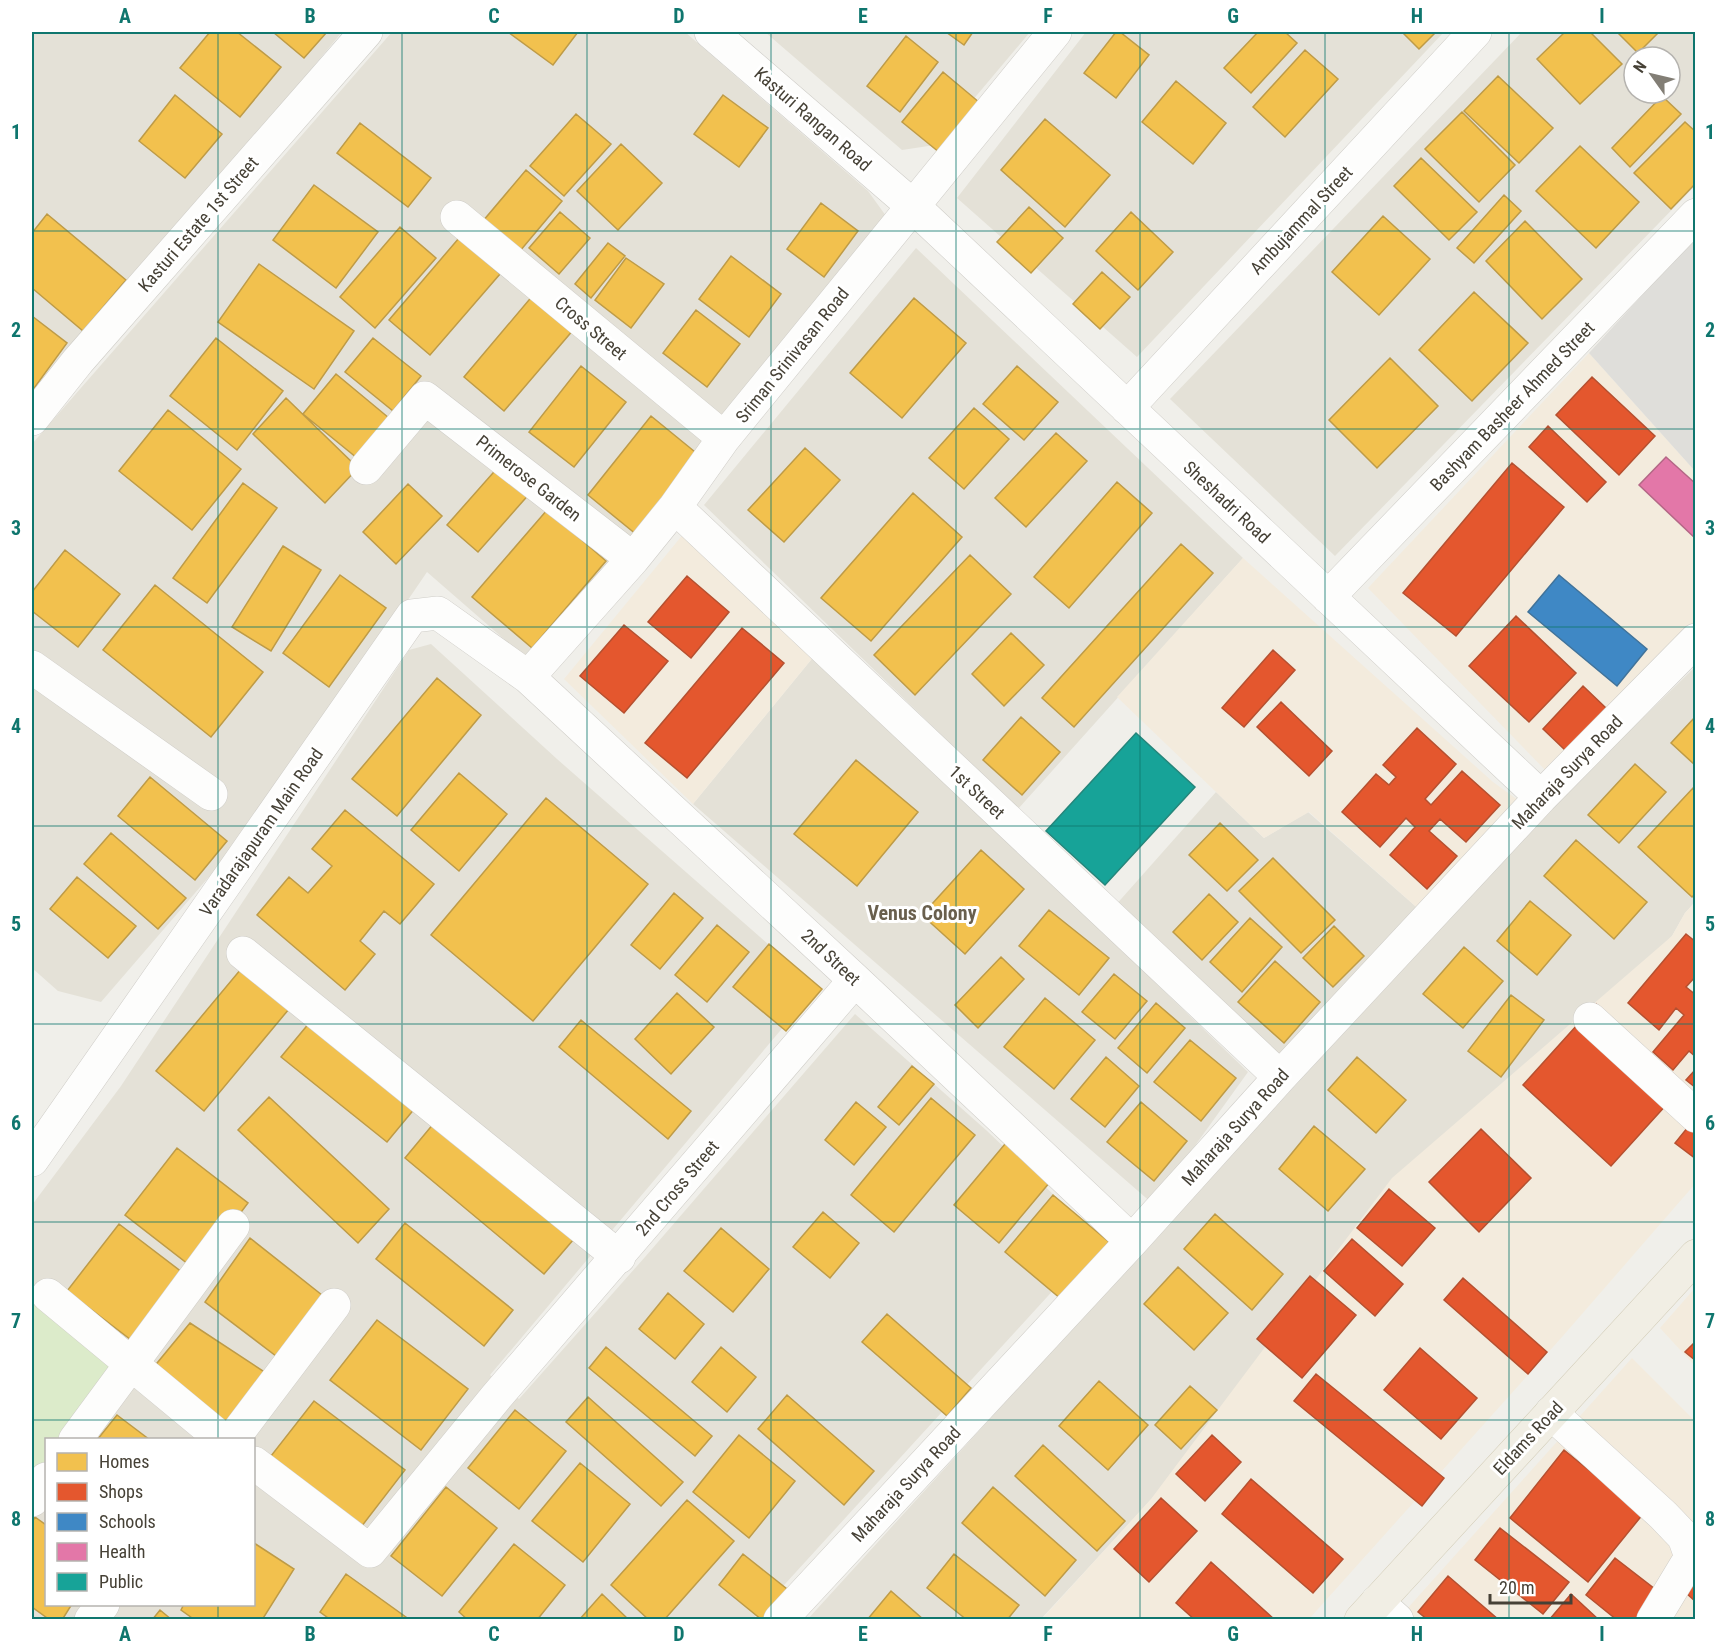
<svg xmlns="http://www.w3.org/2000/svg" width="1727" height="1651" font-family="'Roboto Condensed',sans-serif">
<rect width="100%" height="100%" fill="#f0efea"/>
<!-- residential -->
<path fill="#e4e1d7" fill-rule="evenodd" d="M 32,32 L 342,32 L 32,406 Z
M 392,32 L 685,32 L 868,191 L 899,234 L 534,665 L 427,572 L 258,820 L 101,1002 L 58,991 L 32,968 L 32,444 Z
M 765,32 L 1030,32 L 935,145 L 902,150 Z
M 1086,32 L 1444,32 L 1137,357 L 957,198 Z
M 1522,32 L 1695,32 L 1695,186 L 1335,556 L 1170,399 ZM 1634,57 L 1670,57 L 1670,93 L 1634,93 Z
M 916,248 L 1243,558 L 1018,809 L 704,505 Z
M 431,644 L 557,759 L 817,987 L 490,1375 L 519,1399 L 645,1257 L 855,1014 L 986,1130 L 1100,1239 L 753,1619 L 32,1620 L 32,1205 L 121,1086 L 409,650 ZM 46,1440 L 254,1440 L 254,1604 L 46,1604 Z
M 815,655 L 1248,1072 L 1153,1204 L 693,804 Z
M 1695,667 L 1695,902 L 1685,913 L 1672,936 L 1041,1619 L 807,1620 L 1160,1232 L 1564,795 Z
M 1216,792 L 1264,838 L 1308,812 L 1422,912 L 1280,1061 L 1114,907 Z"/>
<!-- commercial -->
<path fill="#f3ebdd" d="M 1589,353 L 1695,471 L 1695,625 L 1550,775 L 1368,588 Z
M 685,532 L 815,655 L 693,804 L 564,679 Z
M 1243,558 L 1493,782 L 1522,803 L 1422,912 L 1309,812 L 1264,838 L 1117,697 Z
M 1695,902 L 1695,1184 L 1562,1337 L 1309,1619 L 1041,1620 L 1151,1499 L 1392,1178 L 1672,936 L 1685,913 Z
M 1695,1288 L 1695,1366 L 1660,1328 Z
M 1632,1358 L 1695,1421 L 1695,1619 L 1397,1620 Z"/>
<!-- green -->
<path fill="#dcebca" d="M 32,1288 L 131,1368 L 74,1439 L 46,1440 L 46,1475 L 32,1493 Z"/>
<!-- parking -->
<path fill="#dfdeda" d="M 1695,238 L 1695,471 L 1589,353 Z"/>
<!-- homes -->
<path fill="#f2c14e" stroke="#be9b47" stroke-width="1.5" d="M 210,32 L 237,32 L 281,67 L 240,117 L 180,68 Z
M 273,32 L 327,32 L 304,58 Z
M 508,32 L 578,32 L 553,65 Z
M 946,32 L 973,32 L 964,45 Z
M 1116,32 L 1120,32 L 1149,55 L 1116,98 L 1084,73 Z
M 1258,32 L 1285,32 L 1297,43 L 1251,93 L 1224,68 Z
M 1402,32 L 1436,32 L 1419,49 Z
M 1565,32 L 1590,32 L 1622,64 L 1580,104 L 1537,59 Z
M 1617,32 L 1659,32 L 1638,53 Z
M 906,36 L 938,62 L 900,112 L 867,86 Z
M 1305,50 L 1338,79 L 1285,137 L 1253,107 Z
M 943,72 L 986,108 L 945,157 L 902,122 Z
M 1498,76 L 1553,128 L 1519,163 L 1464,111 Z
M 1176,81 L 1226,123 L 1193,164 L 1142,122 Z
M 175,95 L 222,134 L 185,178 L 139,141 Z
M 723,95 L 768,128 L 739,167 L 694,134 Z
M 1662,96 L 1681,114 L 1630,167 L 1612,148 Z
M 1462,112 L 1515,165 L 1479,202 L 1425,149 Z
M 576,114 L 611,144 L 564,196 L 530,166 Z
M 1045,119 L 1110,175 L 1065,227 L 1001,170 Z
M 1685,122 L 1696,132 L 1696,183 L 1671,209 L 1634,173 Z
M 360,123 L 431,178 L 408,207 L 337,153 Z
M 621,144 L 662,183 L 618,230 L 577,191 Z
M 1580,146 L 1639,202 L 1596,248 L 1536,191 Z
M 1421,158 L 1477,212 L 1449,240 L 1394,186 Z
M 526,170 L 562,201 L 520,251 L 483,221 Z
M 314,185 L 378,232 L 336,288 L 273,240 Z
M 1504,195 L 1521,211 L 1474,263 L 1457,248 Z
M 821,203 L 858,231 L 824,277 L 787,249 Z
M 1029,207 L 1063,238 L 1031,273 L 997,242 Z
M 560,212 L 590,238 L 559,274 L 529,248 Z
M 1131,212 L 1173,252 L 1138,290 L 1096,251 Z
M 47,214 L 126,280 L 83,331 L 32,288 L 32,233 Z
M 1383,216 L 1430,259 L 1379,315 L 1332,272 Z
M 1525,221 L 1582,279 L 1542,319 L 1486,261 Z
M 400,227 L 436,258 L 375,328 L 340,297 Z
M 459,238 L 500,274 L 430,355 L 389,320 Z
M 608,243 L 625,256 L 591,298 L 575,284 Z
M 731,256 L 781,294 L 749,337 L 699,299 Z
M 626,258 L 664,284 L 631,328 L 595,300 Z
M 259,264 L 354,331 L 314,389 L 218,322 Z
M 1102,272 L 1130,297 L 1100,329 L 1073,304 Z
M 1474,292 L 1528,343 L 1472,401 L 1419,350 Z
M 534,294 L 574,329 L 504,411 L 464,377 Z
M 914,298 L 966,343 L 902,418 L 850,373 Z
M 696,310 L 740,344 L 707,387 L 663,353 Z
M 32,316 L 67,343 L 32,391 Z
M 216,338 L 283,391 L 237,450 L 170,396 Z
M 373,338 L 421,376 L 393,411 L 345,372 Z
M 1390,358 L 1438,406 L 1377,468 L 1329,420 Z
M 581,366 L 626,402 L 574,467 L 529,432 Z
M 1017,366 L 1058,402 L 1024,440 L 983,404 Z
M 336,374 L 389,418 L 357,458 L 303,414 Z
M 286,398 L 358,468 L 325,503 L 253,434 Z
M 974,408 L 1009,439 L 964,489 L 929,458 Z
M 168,410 L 241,469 L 192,530 L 119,471 Z
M 651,416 L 700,456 L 637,535 L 588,495 Z
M 1056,433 L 1087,461 L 1026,527 L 995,498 Z
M 805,448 L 840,480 L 784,542 L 748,510 Z
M 500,465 L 531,492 L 478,552 L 447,525 Z
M 1117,482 L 1152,513 L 1069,608 L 1034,577 Z
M 243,483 L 277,508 L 207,603 L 173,578 Z
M 408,484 L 442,516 L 396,564 L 363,532 Z
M 913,493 L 962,537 L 871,641 L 821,598 Z
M 547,510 L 606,561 L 532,648 L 472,597 Z
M 1181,544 L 1213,573 L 1074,727 L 1042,698 Z
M 283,546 L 321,570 L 271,651 L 232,627 Z
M 65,550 L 120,594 L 78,647 L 32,611 L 32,592 Z
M 970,555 L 1011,594 L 915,695 L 874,655 Z
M 340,575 L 386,608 L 329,687 L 283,653 Z
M 155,585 L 263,672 L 211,737 L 103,650 Z
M 1011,633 L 1044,665 L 1004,706 L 972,674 Z
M 437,678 L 481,715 L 397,816 L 352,779 Z
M 1696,716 L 1696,766 L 1671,743 Z
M 1021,717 L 1060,752 L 1022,795 L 983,760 Z
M 856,760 L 918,812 L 857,886 L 794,834 Z
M 1635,764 L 1666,792 L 1619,843 L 1588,815 Z
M 459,773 L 507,814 L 459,871 L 411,830 Z
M 150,777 L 227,841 L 195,880 L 118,816 Z
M 1693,788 L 1696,791 L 1696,893 L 1692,897 L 1638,847 Z
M 546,798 L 648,884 L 533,1021 L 431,935 Z
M 345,810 L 434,884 L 400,924 L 384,911 L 360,941 L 375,954 L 345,990 L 257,915 L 289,877 L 308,893 L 332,866 L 312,849 Z
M 1220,823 L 1258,860 L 1227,891 L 1189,855 Z
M 111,833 L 186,898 L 158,929 L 84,864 Z
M 1576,840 L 1647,902 L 1614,939 L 1544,876 Z
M 981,850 L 1024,889 L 965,954 L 922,915 Z
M 1273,858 L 1335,920 L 1301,953 L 1239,891 Z
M 77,877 L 136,926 L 108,958 L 50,909 Z
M 674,893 L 703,918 L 660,969 L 631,945 Z
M 1209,894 L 1238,922 L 1202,960 L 1173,932 Z
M 1530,901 L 1571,935 L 1537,975 L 1497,941 Z
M 1049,910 L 1109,958 L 1079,995 L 1019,946 Z
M 1250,918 L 1282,947 L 1242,992 L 1210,962 Z
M 717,925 L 749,952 L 707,1002 L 675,975 Z
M 1334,926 L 1364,956 L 1333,987 L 1303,958 Z
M 769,944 L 822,989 L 786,1031 L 733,987 Z
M 1464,947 L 1503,981 L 1463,1028 L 1423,994 Z
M 1001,957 L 1024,979 L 978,1028 L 955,1005 Z
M 1275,961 L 1320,1002 L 1284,1043 L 1238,1002 Z
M 246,963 L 294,1003 L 204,1111 L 156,1071 Z
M 1114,974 L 1147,1001 L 1115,1039 L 1082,1012 Z
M 677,993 L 714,1027 L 671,1074 L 635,1039 Z
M 1511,995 L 1544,1020 L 1501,1077 L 1468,1051 Z
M 1045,998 L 1095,1040 L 1054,1089 L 1004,1047 Z
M 1156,1003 L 1185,1028 L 1147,1073 L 1118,1048 Z
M 315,1016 L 420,1102 L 387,1142 L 281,1057 Z
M 581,1020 L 691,1111 L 668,1139 L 559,1047 Z
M 1190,1040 L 1236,1078 L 1201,1121 L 1154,1082 Z
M 1106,1057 L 1139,1086 L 1105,1127 L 1071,1099 Z
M 1357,1057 L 1406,1100 L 1376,1133 L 1328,1090 Z
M 912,1066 L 934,1084 L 899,1125 L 878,1107 Z
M 269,1097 L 389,1209 L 358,1243 L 238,1130 Z
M 931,1098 L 975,1135 L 894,1232 L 851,1195 Z
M 856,1102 L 886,1127 L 854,1165 L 825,1140 Z
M 1141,1102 L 1187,1141 L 1154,1181 L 1107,1142 Z
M 439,1117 L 579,1233 L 544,1274 L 405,1158 Z
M 1314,1126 L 1365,1169 L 1328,1211 L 1279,1169 Z
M 1010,1138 L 1055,1176 L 999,1243 L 954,1205 Z
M 177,1148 L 248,1203 L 197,1271 L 125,1215 Z
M 1053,1195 L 1109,1242 L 1061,1299 L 1005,1252 Z
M 823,1212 L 859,1243 L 830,1278 L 793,1247 Z
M 1215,1214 L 1283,1274 L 1252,1310 L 1184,1249 Z
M 405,1223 L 513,1310 L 484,1346 L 376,1259 Z
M 119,1224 L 191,1279 L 139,1346 L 67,1291 Z
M 721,1228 L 769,1269 L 733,1312 L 684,1271 Z
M 250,1238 L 327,1299 L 276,1356 L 205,1302 Z
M 1178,1267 L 1228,1313 L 1194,1350 L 1144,1304 Z
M 668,1293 L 704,1324 L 675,1359 L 639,1329 Z
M 887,1314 L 971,1388 L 947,1416 L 862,1342 Z
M 377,1320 L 468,1389 L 421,1450 L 330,1380 Z
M 190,1323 L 266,1373 L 226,1426 L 153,1368 Z
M 606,1347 L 712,1436 L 695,1456 L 589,1368 Z
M 721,1347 L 756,1377 L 727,1412 L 692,1382 Z
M 1099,1381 L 1148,1425 L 1108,1470 L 1059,1426 Z
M 1190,1386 L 1217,1410 L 1181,1449 L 1155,1425 Z
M 787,1395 L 874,1471 L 844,1505 L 758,1429 Z
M 588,1397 L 683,1482 L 661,1506 L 566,1422 Z
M 314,1401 L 405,1470 L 358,1531 L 267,1461 Z
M 515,1410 L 566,1451 L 519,1509 L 468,1468 Z
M 117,1415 L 150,1440 L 97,1440 Z
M 739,1435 L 795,1481 L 749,1538 L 693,1492 Z
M 1043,1445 L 1125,1521 L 1097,1551 L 1015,1476 Z
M 580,1463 L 630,1504 L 583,1562 L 532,1521 Z
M 446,1487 L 497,1528 L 442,1596 L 391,1556 Z
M 993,1487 L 1076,1560 L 1045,1596 L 962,1523 Z
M 687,1500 L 734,1541 L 664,1620 L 649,1620 L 611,1585 Z
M 35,1517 L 46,1525 L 46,1604 L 72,1604 L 62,1620 L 50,1620 L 32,1607 L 32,1522 Z
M 254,1543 L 294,1569 L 262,1620 L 195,1620 L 181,1610 L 184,1604 L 254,1604 Z
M 514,1544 L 565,1585 L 537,1620 L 468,1620 L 459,1612 Z
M 743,1554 L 792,1593 L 772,1620 L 762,1620 L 719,1585 Z
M 954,1554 L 1019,1605 L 1007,1620 L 967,1620 L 927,1588 Z
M 346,1574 L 410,1620 L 331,1620 L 320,1612 Z
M 891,1591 L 924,1620 L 867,1620 Z
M 602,1594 L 629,1620 L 579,1620 Z
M 160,1610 L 172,1620 L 152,1620 Z"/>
<!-- shops -->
<path fill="#e4572e" stroke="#b55030" stroke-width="1.5" d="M 1592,377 L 1655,436 L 1619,475 L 1556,415 Z
M 1548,426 L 1606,482 L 1587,502 L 1529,447 Z
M 1512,463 L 1564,507 L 1456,636 L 1403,593 Z
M 687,576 L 729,612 L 691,658 L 648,622 Z
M 1516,616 L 1576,673 L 1529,722 L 1469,666 Z
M 624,625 L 668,661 L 624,713 L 580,676 Z
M 742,628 L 784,663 L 687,778 L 645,743 Z
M 1273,650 L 1295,670 L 1244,727 L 1222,708 Z
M 1583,686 L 1606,708 L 1566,751 L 1543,729 Z
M 1281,702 L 1332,751 L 1309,776 L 1257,727 Z
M 1417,728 L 1456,764 L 1425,799 L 1431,805 L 1462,771 L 1500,805 L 1466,842 L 1440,819 L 1429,831 L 1457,856 L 1427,889 L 1390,855 L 1415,827 L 1406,818 L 1380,847 L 1342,812 L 1376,774 L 1389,785 L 1396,777 L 1383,765 Z
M 1686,934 L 1696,942 L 1696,976 L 1686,987 L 1696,995 L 1696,1057 L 1689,1051 L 1673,1070 L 1653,1052 L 1684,1015 L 1676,1008 L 1659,1030 L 1628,1003 Z
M 1596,1004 L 1668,1103 L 1611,1166 L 1523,1085 Z
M 1696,1069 L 1696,1088 L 1686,1080 Z
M 1696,1117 L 1696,1159 L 1675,1143 Z
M 1481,1129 L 1531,1178 L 1479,1232 L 1429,1182 Z
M 1389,1189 L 1435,1228 L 1402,1266 L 1357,1228 Z
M 1352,1239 L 1403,1284 L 1375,1316 L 1324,1271 Z
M 1310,1276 L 1356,1315 L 1302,1378 L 1257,1339 Z
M 1463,1278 L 1547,1352 L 1528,1374 L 1444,1300 Z
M 1696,1341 L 1696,1361 L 1685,1352 Z
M 1420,1348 L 1477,1398 L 1441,1439 L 1384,1390 Z
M 1316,1374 L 1444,1478 L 1422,1506 L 1294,1401 Z
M 1212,1435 L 1241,1462 L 1205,1501 L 1176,1474 Z
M 1564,1450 L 1643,1514 L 1588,1582 L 1510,1518 Z
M 1251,1479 L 1343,1559 L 1313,1593 L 1222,1514 Z
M 1161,1498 L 1197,1531 L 1149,1582 L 1114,1549 Z
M 1500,1528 L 1569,1582 L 1543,1614 L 1475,1560 Z
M 1615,1558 L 1660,1593 L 1639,1620 L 1617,1620 L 1586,1595 Z
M 1211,1562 L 1275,1620 L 1195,1620 L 1176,1603 Z
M 1448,1576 L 1499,1620 L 1428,1620 L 1418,1612 Z
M 1696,1580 L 1696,1602 L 1685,1592 Z
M 1571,1594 L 1599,1620 L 1549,1620 Z"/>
<!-- schools -->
<path fill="#3f88c5" stroke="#41739a" stroke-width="1.5" d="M 1559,575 L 1647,649 L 1617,686 L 1528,612 Z"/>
<!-- health -->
<path fill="#e377a8" stroke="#b46786" stroke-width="1.5" d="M 1666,457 L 1696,484 L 1696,539 L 1639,485 Z"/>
<!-- public -->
<path fill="#17a398" stroke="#25867b" stroke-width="1.5" d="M 1136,733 L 1195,787 L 1105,885 L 1046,831 Z"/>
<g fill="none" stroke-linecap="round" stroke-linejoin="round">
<!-- minor casing -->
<g stroke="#ceccc7" stroke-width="34">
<path id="minor" d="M 711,32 L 914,207 L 1541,797
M 457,217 L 724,438
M 1127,408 L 1475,32
M 32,419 L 78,361 L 366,32
M 366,468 L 425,398 L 633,559
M 675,507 L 1280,1077
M 1328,597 L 1696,215
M 32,667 L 211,794
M 528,677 L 633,559 L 675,507 L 724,438 L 1055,32
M 243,953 L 619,1257
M 1590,1019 L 1696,1116
M 32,1160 L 412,616 L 438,613 L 528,677 L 855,980 L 1132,1241
M 48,1295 L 223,1440
M 1551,1413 L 1663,1515 L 1684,1537 L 1691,1557 L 1653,1620
M 75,1440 L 233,1226
M 232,1440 L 334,1305
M 254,1463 L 370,1551 L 497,1396 L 855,980
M 32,1500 L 46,1479
M 1377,1602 L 1397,1620
M 91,1620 L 103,1604
M 780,1620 L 1132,1241 L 1280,1077 L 1541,797 L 1696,640"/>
</g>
<!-- major casing -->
<g stroke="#d2ccb7" stroke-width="34">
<path id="major" d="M 1361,1620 L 1696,1256"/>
</g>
<!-- minor -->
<use href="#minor" stroke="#fdfdfc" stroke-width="33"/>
<!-- major -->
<use href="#major" stroke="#f1eee4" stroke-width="33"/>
</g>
<!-- grid -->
<path fill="none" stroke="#0f766e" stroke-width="1.5" stroke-opacity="0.55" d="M 218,32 L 218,1440M 402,32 L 402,1620M 587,32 L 587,1620M 771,32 L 771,1620M 956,32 L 956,1620M 1140,32 L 1140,1620M 1325,32 L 1325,1620M 1509,32 L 1509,1620M 32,231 L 1696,231M 32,429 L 1696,429M 32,627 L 1696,627M 32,826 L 1696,826M 32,1024 L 1696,1024M 32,1222 L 1696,1222M 32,1420 L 1696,1420M 218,1604 L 218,1620"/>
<g text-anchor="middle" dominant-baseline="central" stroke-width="6" stroke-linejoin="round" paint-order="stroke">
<!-- street labels -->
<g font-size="18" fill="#464136" stroke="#fff">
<text transform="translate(813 119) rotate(41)">Kasturi Rangan Road</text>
<text transform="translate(1301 220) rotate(-47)">Ambujammal Street</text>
<text transform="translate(198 224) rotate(-49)">Kasturi Estate 1st Street</text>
<text transform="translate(591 328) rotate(40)">Cross Street</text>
<text transform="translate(792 355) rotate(-51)">Sriman Srinivasan Road</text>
<text transform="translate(1512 406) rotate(-46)">Bashyam Basheer Ahmed Street</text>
<text transform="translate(529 478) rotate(38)">Primerose Garden</text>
<text transform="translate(1227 502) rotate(43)">Sheshadri Road</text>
<text transform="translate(1567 772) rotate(-46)">Maharaja Surya Road</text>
<text transform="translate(977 792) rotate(43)">1st Street</text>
<text transform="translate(261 832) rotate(-55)">Varadarajapuram Main Road</text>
<text transform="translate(831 957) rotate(43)">2nd Street</text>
<text transform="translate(1235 1127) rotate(-48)">Maharaja Surya Road</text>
<text transform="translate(677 1188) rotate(-50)">2nd Cross Street</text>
<text transform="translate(1528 1438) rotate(-47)">Eldams Road</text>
<text transform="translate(906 1484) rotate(-47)">Maharaja Surya Road</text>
</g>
<!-- neighbourhood labels -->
<g font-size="20" font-weight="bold" fill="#695f4d" stroke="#fff">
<text x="922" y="913">Venus Colony</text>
</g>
</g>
<!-- border -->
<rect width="1727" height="1651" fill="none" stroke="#ffffff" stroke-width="66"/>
<!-- legend -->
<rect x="45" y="1438" width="210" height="168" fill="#ffffff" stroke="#b5b3af" stroke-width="1.5"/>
<rect x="57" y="1453" width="30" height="18" fill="#f2c14e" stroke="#b5b3af" stroke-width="1.5"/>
<text x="99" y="1468" font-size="18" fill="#464136">Homes</text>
<rect x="57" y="1483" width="30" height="18" fill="#e4572e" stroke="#b5b3af" stroke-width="1.5"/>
<text x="99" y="1498" font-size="18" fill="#464136">Shops</text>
<rect x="57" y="1513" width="30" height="18" fill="#3f88c5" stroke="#b5b3af" stroke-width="1.5"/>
<text x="99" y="1528" font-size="18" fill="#464136">Schools</text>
<rect x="57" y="1543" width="30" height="18" fill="#e377a8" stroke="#b5b3af" stroke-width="1.5"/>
<text x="99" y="1558" font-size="18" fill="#464136">Health</text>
<rect x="57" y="1573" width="30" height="18" fill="#17a398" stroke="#b5b3af" stroke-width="1.5"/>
<text x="99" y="1588" font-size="18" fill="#464136">Public</text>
<!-- north arrow -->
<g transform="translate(1652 75) rotate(304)"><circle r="28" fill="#ffffff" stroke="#b5b3af" stroke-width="1.5"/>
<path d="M0-4.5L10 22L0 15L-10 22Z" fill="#827e75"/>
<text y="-9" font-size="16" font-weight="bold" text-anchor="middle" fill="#464136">N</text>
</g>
<!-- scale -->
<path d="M1490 1594v9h81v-9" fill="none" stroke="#464136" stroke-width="3"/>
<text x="1499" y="1594" font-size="18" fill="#464136" stroke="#ffffff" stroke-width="4.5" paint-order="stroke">20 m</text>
<rect x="33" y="33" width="1661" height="1585" fill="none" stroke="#0f766e" stroke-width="2"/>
<g font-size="20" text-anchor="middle" font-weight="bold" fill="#0f766e">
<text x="125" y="23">A</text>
<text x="310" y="23">B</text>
<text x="494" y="23">C</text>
<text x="679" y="23">D</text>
<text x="863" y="23">E</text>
<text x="1048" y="23">F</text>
<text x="1233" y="23">G</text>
<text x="1417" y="23">H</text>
<text x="1602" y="23">I</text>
<text x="16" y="139">1</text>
<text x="1710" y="139">1</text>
<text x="16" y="337">2</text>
<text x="1710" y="337">2</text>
<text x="16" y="535">3</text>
<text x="1710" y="535">3</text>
<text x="16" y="733">4</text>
<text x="1710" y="733">4</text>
<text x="16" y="931">5</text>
<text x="1710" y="931">5</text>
<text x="16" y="1130">6</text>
<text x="1710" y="1130">6</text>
<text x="16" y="1328">7</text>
<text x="1710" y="1328">7</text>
<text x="16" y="1526">8</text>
<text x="1710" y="1526">8</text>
<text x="125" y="1641">A</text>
<text x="310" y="1641">B</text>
<text x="494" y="1641">C</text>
<text x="679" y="1641">D</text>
<text x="863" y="1641">E</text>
<text x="1048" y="1641">F</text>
<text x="1233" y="1641">G</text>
<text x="1417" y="1641">H</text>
<text x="1602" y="1641">I</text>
</g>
</svg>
